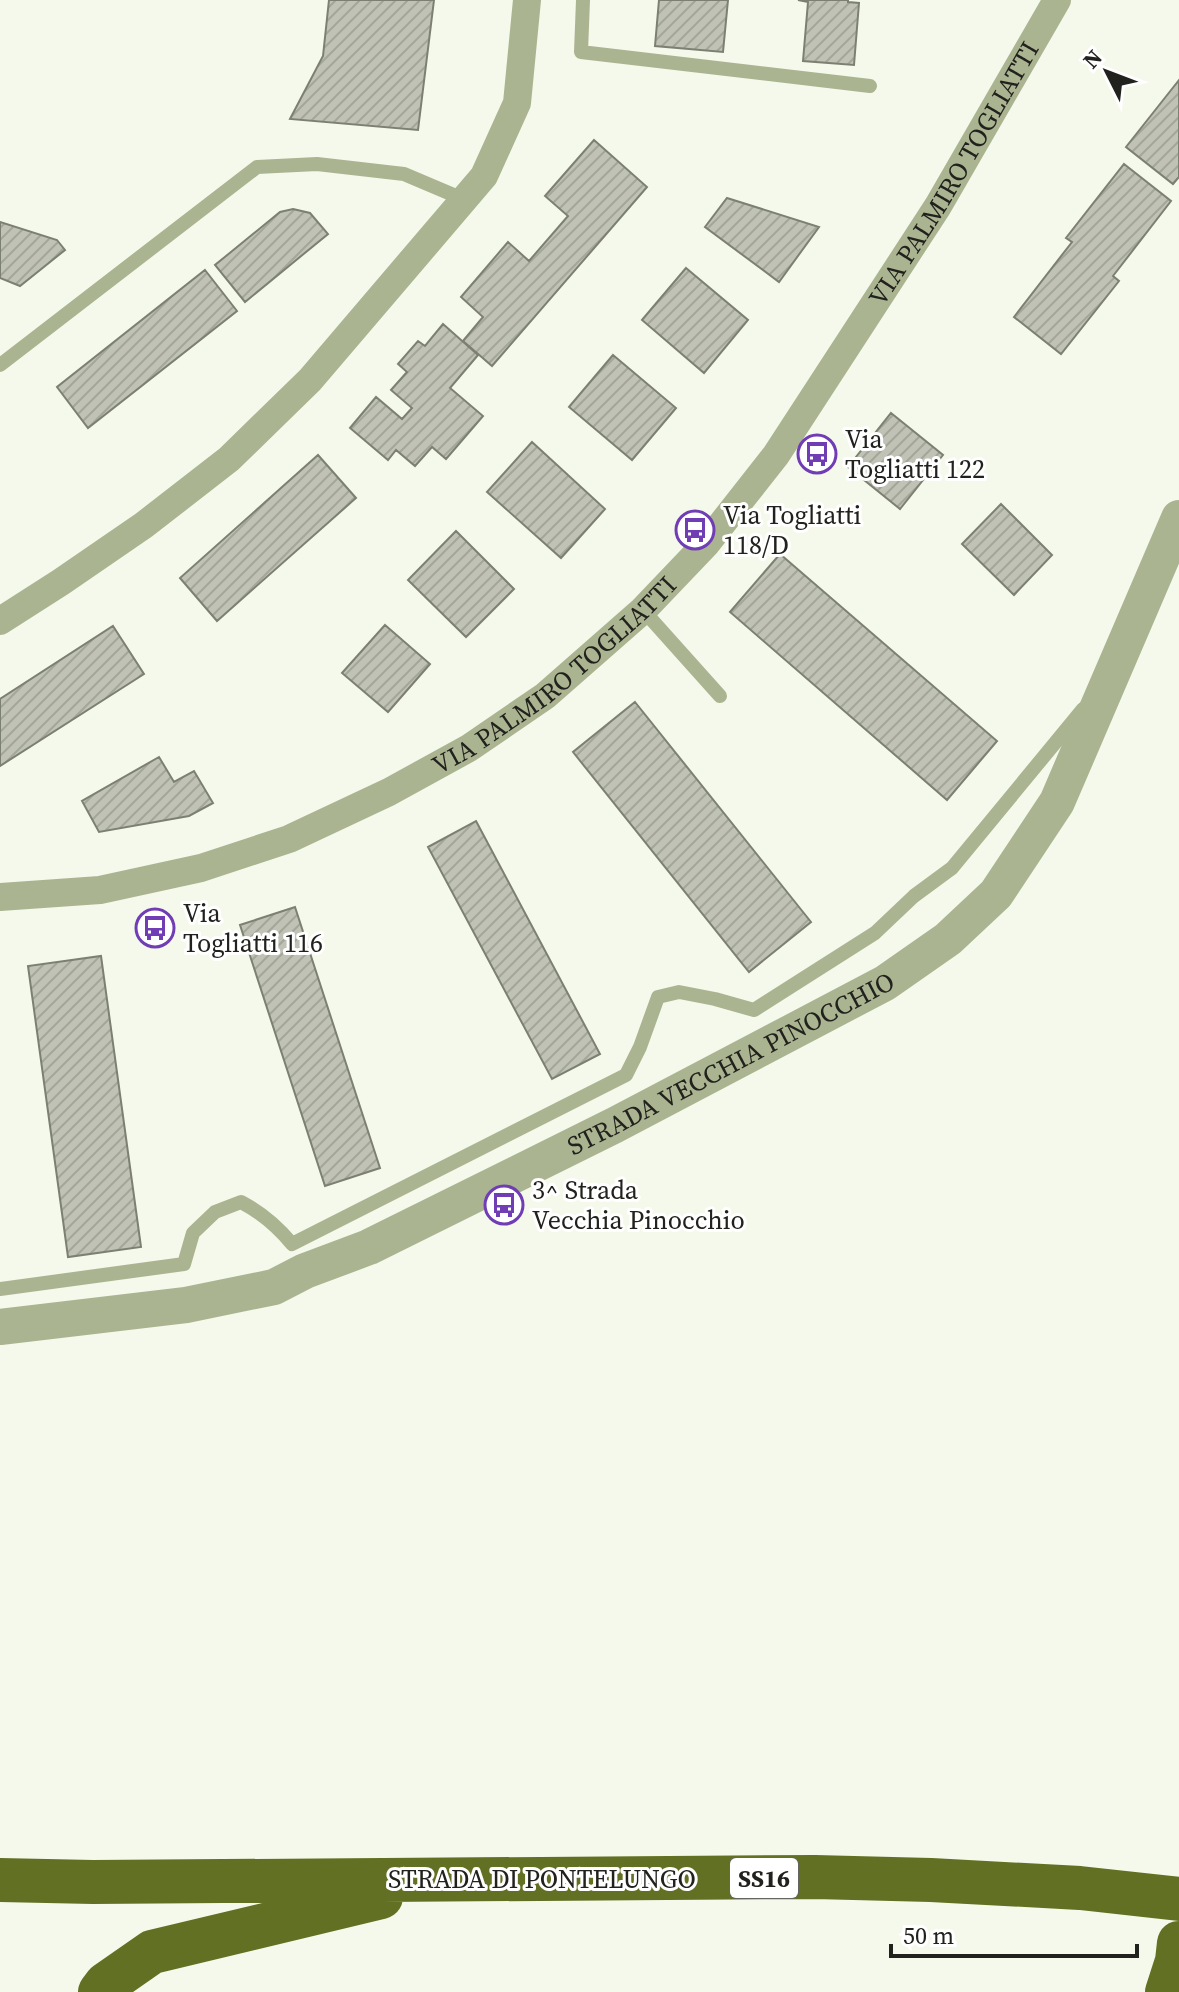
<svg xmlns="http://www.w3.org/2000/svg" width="1179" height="1992" font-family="'Source Serif 4',serif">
<defs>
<pattern id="building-hatch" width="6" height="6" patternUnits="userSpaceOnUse" patternTransform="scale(2)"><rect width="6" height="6" fill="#bfc2b4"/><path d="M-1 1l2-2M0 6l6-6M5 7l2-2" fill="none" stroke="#a4a69a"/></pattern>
</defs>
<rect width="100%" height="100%" fill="#f5f9eb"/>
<!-- building -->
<path fill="url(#building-hatch)" stroke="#7c8073" stroke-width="2" d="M 329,0 L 434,0 L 418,130 L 290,119 L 323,56 Z
M 659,0 L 728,0 L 723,52 L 655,46 Z
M 798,0 L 848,0 L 848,2 L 859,3 L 854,65 L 803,61 L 808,2 Z
M 1179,80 L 1179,177 L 1173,184 L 1126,147 Z
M 594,140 L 647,187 L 492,366 L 463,341 L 483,317 L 461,297 L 508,242 L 529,261 L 568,216 L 545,196 Z
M 1124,164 L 1171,201 L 1113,276 L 1119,281 L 1061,354 L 1014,317 L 1072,242 L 1066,238 Z
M 727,198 L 819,227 L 779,282 L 705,227 Z
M 293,209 L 310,213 L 328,234 L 245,302 L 215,265 L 280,212 Z
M 0,222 L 57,240 L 65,250 L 20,286 L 0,278 Z
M 686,268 L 748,320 L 704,373 L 642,320 Z
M 205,270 L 237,311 L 88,428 L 57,387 Z
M 443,324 L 478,355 L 450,388 L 483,416 L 446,459 L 432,447 L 415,466 L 396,450 L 388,460 L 350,428 L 376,397 L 402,419 L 412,408 L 391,390 L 407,372 L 398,364 L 418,341 L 425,346 Z
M 613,355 L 676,408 L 632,460 L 569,407 Z
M 891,413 L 943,455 L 900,509 L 848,467 Z
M 532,442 L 605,509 L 561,558 L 487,492 Z
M 318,455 L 356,498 L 217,621 L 180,578 Z
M 1001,504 L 1052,555 L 1014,595 L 962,544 Z
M 456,531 L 514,589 L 466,637 L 408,580 Z
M 780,554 L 997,741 L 947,800 L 730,612 Z
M 385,625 L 430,664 L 388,712 L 342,673 Z
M 113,626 L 144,674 L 0,766 L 0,699 Z
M 635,702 L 811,922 L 749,972 L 573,752 Z
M 159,757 L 174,782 L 194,771 L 213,803 L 189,816 L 99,832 L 82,801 Z
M 476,821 L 600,1054 L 552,1079 L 428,847 Z
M 295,907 L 380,1168 L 325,1186 L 240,925 Z
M 101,956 L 141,1247 L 68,1257 L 28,966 Z"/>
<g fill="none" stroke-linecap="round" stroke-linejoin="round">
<!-- service -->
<path stroke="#abb491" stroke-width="14" d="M 583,0 L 581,52 L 870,86
M 0,365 L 257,167 L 317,164 L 404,174 L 463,199
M 643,610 L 720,696
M 0,1289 L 184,1264 L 193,1233 L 215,1212 L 241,1202 C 262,1213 277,1226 292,1244 L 626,1075 L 640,1047 L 658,997 L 679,992 L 715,999 L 754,1010 L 875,933 L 914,896 L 952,868 L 1083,709"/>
<!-- minor -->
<g stroke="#abb491" stroke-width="28">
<path d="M 0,621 L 61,582 L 144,525 L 229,459 L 310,380 L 484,176 L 517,103 L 527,0"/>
<path id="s1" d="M 0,897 L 100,890 L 201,868 L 289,839 L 389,792 L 469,748 L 545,696 L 643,610 L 706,544 L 776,455 L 938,206 L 1057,0"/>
</g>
<!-- tertiary -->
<path stroke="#abb491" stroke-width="36" id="s2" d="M 0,1327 L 186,1305 L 274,1287 L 305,1271 L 369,1247 L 615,1125 L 885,983 L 948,939 L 996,894 L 1057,802 L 1179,518"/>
<!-- trunk -->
<path stroke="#627023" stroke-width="44" d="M 0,1880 L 93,1882 L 815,1877 L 931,1880 L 1080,1888 L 1179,1899
M 100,1992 L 106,1984 L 152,1952 L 381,1897
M 1167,1992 L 1177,1961 L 1179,1943"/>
</g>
<!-- icons -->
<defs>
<g id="bus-ring" transform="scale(2)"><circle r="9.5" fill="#fff" stroke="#703db5" stroke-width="1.5"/><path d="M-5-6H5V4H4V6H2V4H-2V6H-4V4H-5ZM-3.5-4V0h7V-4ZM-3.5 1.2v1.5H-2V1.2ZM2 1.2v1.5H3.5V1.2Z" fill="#703db5"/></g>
</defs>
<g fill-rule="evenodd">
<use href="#bus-ring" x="817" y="454"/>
<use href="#bus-ring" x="695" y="530"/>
<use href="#bus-ring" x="155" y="928"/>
<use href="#bus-ring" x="504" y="1205"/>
</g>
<g text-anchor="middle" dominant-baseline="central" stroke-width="6" stroke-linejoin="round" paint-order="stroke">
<!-- shield labels -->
<rect fill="#fff" stroke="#646461" stroke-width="2" x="730" y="1858" width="68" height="40" rx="6"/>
<g font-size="24" font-weight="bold" fill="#21221d">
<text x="764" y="1878">SS16</text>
</g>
<!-- street labels -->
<g font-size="26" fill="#21221d" stroke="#fff">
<text stroke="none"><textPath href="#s1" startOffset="1258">VIA PALMIRO TOGLIATTI</textPath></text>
<text stroke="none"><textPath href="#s1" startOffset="610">VIA PALMIRO TOGLIATTI</textPath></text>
<text stroke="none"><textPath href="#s2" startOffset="786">STRADA VECCHIA PINOCCHIO</textPath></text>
<text x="542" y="1879">STRADA DI PONTELUNGO</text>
</g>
<!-- poi labels -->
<g font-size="26" fill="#21221d" stroke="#fff" text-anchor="start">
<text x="845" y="439">Via<tspan x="845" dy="30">Togliatti 122</tspan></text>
<text x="723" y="515">Via Togliatti<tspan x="723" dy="30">118/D</tspan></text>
<text x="183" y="913">Via<tspan x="183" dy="30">Togliatti 116</tspan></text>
<text x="532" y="1190">3^ Strada<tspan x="532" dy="30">Vecchia Pinocchio</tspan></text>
</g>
</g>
<!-- north arrow -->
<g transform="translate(1107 72) rotate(312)" stroke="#ffffff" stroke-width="6" paint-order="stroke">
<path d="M0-6L14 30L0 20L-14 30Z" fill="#21221d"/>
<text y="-12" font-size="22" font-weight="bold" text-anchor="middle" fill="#21221d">N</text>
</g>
<!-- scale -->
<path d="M891 1944v12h246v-12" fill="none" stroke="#21221d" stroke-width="4"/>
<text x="903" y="1944" font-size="24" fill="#21221d" stroke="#ffffff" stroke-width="6" paint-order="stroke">50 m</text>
</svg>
